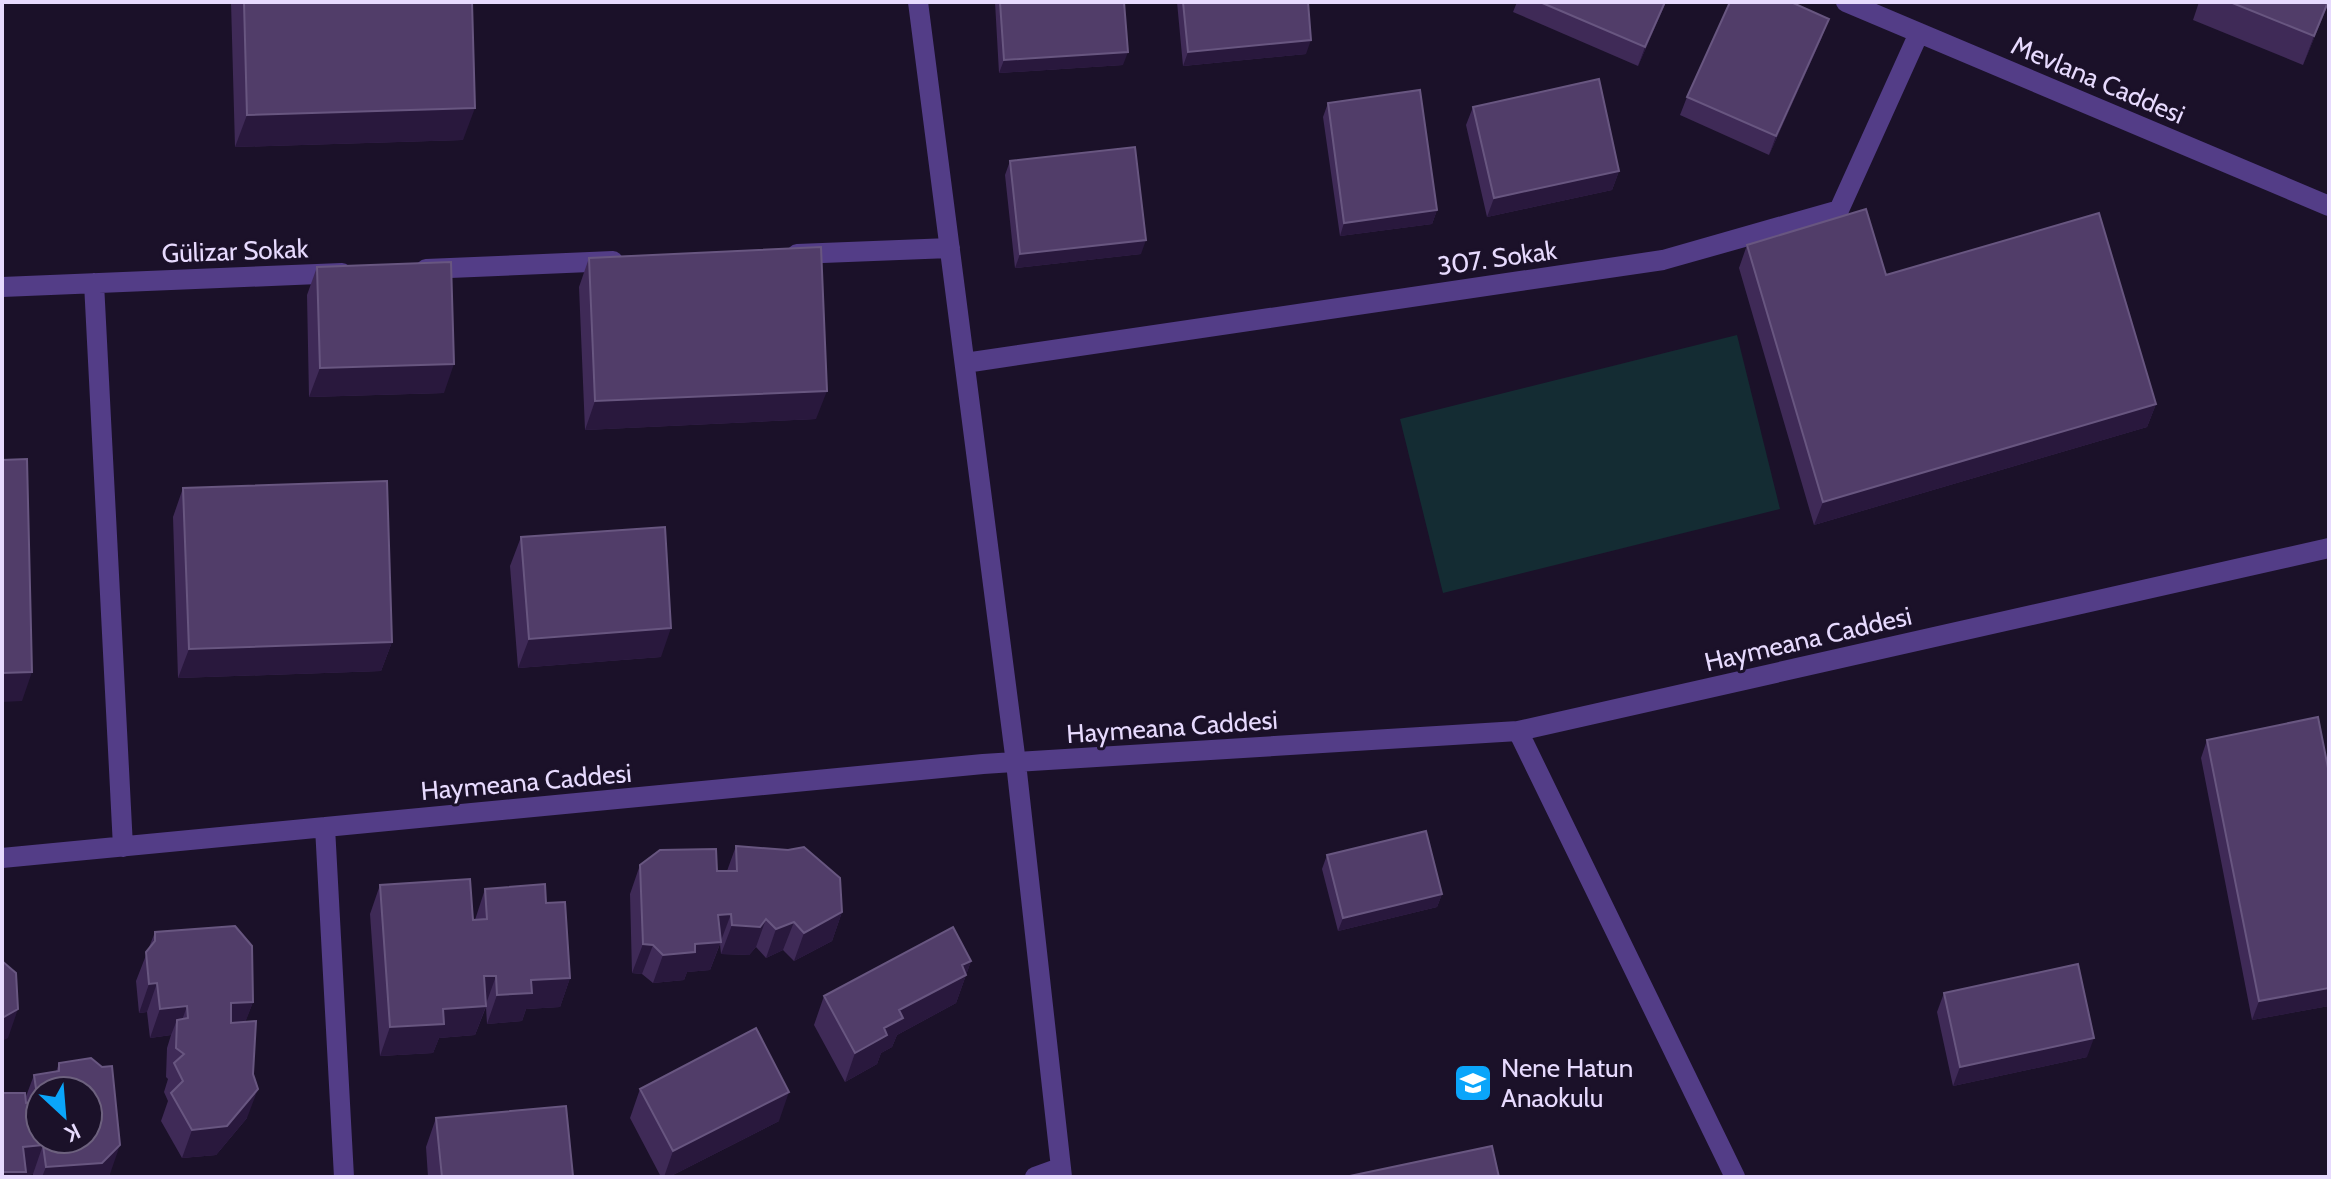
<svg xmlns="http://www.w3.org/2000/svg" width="2331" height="1179" font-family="Cabin,sans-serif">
<rect width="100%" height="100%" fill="#1b1129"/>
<!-- green -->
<path fill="#142c33" d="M 1737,335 L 1780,509 L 1443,593 L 1400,419 Z"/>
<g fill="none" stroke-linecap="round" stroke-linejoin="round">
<!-- minor -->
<path stroke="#533d87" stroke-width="20" d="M 918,2 L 1016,763 L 1062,1177
M 1846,2 L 2329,206
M 797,254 L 950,248
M 426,269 L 613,261
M 94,283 L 123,847
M 2,287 L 342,273
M 965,363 L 1663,260 L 1839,210 L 1919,33
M 1518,731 L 1735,1177
M 325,827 L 344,1177
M 2,858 L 983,764 L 1518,731 L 2329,548
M 1035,1177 L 1060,1168"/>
</g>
<!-- wall -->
<path fill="#3f2a57" d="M 231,2 L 472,2 L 463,140 L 235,147 Z
M 995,2 L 1124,2 L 1123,65 L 999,73 Z
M 1177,2 L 1308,2 L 1306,54 L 1183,66 Z
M 1517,2 L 1666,2 L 1638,66 L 1513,12 Z
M 2199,2 L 2329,2 L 2303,65 L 2193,20 Z
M 1822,37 L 1769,155 L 1680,115 L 1687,97 Z
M 1328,103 L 1437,210 L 1432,224 L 1340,236 L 1323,117 Z
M 1473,107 L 1619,171 L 1612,190 L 1487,217 L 1466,125 Z
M 1010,161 L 1141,254 L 1015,268 L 1005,175 Z
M 1747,245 L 1886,275 L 2156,404 L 2147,427 L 1814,525 L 1739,268 Z
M 589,258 L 816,419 L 585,430 L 579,287 Z
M 317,267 L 444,393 L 309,397 L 307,295 Z
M 183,488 L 392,642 L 381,671 L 178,678 L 173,517 Z
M 521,537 L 661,657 L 518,668 L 510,566 Z
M 2207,740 L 2329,773 L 2329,1006 L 2252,1020 L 2201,758 Z
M 736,846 L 842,912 L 832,941 L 794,961 L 783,950 L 766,958 L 756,947 L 749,955 L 721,954 L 720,944 L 710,970 L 687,972 L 684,980 L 653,983 L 642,974 L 632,973 L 630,894 L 640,865 L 727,871 Z
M 1327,855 L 1442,894 L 1437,907 L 1338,931 L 1322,869 Z
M 380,885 L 473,920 L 475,920 L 485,889 L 546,903 L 570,978 L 560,1007 L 526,1009 L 522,1021 L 487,1024 L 486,1007 L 475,1035 L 439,1038 L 433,1053 L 380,1056 L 370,914 Z
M 155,932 L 253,1002 L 245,1022 L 247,1118 L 216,1155 L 182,1158 L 161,1121 L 168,1101 L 164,1092 L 168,1079 L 166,1077 L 167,1048 L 171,1035 L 150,1038 L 147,1012 L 139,1013 L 136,981 Z
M 971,961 L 956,1003 L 897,1035 L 892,1047 L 881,1053 L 877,1064 L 845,1082 L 814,1025 L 824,996 Z
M 1944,993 L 2087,1057 L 1953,1086 L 1937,1012 Z
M 59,1063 L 110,1174 L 107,1177 L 33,1177 L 33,1174 L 25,1175 L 24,1177 L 2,1177 L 25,1099 L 34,1075 L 56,1072 Z
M 640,1089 L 779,1121 L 669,1177 L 661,1177 L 630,1118 Z
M 436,1118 L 564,1177 L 428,1177 L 426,1147 Z"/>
<!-- shaded-wall -->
<path fill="#29183d" d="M 1665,2 L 1666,2 L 1638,66 L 1645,47 Z
M 2328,2 L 2329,2 L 2303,65 L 2314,36 Z
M 1829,19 L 1822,37 L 1769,155 L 1776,136 Z
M 1311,40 L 1306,54 L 1183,66 L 1188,52 Z
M 1128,52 L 1123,65 L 999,73 L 1004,60 Z
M 475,108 L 463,140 L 235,147 L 247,115 Z
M 1619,171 L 1612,190 L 1487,217 L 1494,198 Z
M 1437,210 L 1432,224 L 1340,236 L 1344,223 Z
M 1146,240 L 1141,254 L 1015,268 L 1020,254 Z
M 454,364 L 444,393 L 309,397 L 320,368 Z
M 827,391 L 816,419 L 585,430 L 595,401 Z
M 2156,404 L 2147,427 L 1814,525 L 1823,502 Z
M 671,628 L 661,657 L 518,668 L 529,639 Z
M 392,642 L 381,671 L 178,678 L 189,649 Z
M 32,672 L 22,701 L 2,702 L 2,673 Z
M 1442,894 L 1437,907 L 1338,931 L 1343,918 Z
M 842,912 L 832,941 L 794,961 L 804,933 Z
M 731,914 L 710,970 L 687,972 L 684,980 L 653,983 L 663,955 L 718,915 Z
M 766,919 L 756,947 L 749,955 L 721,954 L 732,925 Z
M 794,922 L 783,950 L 766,958 L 776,929 Z
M 643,944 L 653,945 L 642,974 L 632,973 Z
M 971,961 L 956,1003 L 897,1035 L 892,1047 L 881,1053 L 877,1064 L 845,1082 L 855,1053 L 884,1028 L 899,1010 L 962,965 Z
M 484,976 L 496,976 L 486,1004 Z
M 570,978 L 560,1007 L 526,1009 L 522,1021 L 487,1024 L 497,995 L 531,980 Z
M 157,983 L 147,1012 L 139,1013 L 149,984 Z
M 2329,988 L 2329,1006 L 2252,1020 L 2259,1001 Z
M 253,1002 L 242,1031 L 220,1032 L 231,1003 Z
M 187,1006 L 177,1035 L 177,1020 L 171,1035 L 150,1038 L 160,1009 Z
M 486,1006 L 475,1035 L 439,1038 L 433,1053 L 380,1056 L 390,1027 L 443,1009 Z
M 18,1009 L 8,1038 L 2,1041 L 2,1018 Z
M 2094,1038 L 2087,1057 L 1953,1086 L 1960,1067 Z
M 258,1089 L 247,1118 L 216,1155 L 182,1158 L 192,1130 Z
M 789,1092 L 779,1121 L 669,1177 L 664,1177 L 673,1151 Z
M 43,1145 L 33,1174 L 25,1175 L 24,1177 L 2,1177 L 2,1172 L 23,1147 Z
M 120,1145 L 110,1174 L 107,1177 L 42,1177 L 46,1167 Z"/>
<!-- building -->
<path fill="#513d69" stroke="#685680" stroke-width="2" fill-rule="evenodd" d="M 244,2 L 472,2 L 475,108 L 247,115 Z
M 1000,2 L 1124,2 L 1128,52 L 1004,60 Z
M 1183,2 L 1308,2 L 1311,40 L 1188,52 Z
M 1540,2 L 1665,2 L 1645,47 Z
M 1730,2 L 1791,2 L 1829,19 L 1776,136 L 1687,97 Z
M 2230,2 L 2328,2 L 2314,36 Z
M 1599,79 L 1619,171 L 1494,198 L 1473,107 Z
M 1420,90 L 1437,210 L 1344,223 L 1328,103 Z
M 1135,147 L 1146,240 L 1020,254 L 1010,161 Z
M 1866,209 L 1886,275 L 2099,213 L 2156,404 L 1823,502 L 1747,245 Z
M 821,247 L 827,391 L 595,401 L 589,258 Z
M 451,262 L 454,364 L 320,368 L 317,267 Z
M 27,459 L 32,672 L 2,673 L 2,460 Z
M 387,481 L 392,642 L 189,649 L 183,488 Z
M 665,527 L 671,628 L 529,639 L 521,537 Z
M 2318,717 L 2329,773 L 2329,988 L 2259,1001 L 2207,740 Z
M 1426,831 L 1442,894 L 1343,918 L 1327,855 Z
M 736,846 L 788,850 L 804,847 L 840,878 L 842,912 L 804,933 L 794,922 L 776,929 L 766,919 L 760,927 L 732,925 L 731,914 L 718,915 L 721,942 L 695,944 L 695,952 L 663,955 L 653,945 L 643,944 L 640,865 L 660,850 L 716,849 L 717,871 L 737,871 Z
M 470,879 L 473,920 L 487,919 L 485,889 L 545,884 L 546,903 L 565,902 L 570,978 L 531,980 L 532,993 L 497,995 L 496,976 L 484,976 L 486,1006 L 443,1009 L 444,1024 L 390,1027 L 380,885 Z
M 235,926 L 252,946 L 253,1002 L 231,1003 L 231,1023 L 256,1021 L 253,1074 L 258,1089 L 227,1126 L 192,1130 L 171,1093 L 183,1081 L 174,1063 L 184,1054 L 176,1048 L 177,1020 L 188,1018 L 187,1006 L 160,1009 L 157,983 L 149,984 L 146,952 L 155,941 L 155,932 Z
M 953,927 L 971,961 L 962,965 L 966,975 L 899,1010 L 903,1018 L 884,1028 L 887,1035 L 855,1053 L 824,996 Z
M 2,961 L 16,973 L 18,1009 L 2,1018 Z
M 2078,964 L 2094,1038 L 1960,1067 L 1944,993 Z
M 756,1028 L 789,1092 L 673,1151 L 640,1089 Z
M 91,1058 L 102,1067 L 112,1066 L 120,1145 L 102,1163 L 46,1167 L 43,1145 L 23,1147 L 26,1172 L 2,1172 L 2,1093 L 25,1093 L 26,1103 L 38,1102 L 34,1075 L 59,1071 L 59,1063 ZM 40,1091 L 88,1091 L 88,1139 L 40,1139 Z
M 566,1106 L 573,1176 L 442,1177 L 436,1118 Z
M 1492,1146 L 1499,1177 L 1345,1177 Z"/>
<!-- icons -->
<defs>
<g id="school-square" transform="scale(2)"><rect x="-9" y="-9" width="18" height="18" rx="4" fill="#0aa5fa" stroke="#1b1129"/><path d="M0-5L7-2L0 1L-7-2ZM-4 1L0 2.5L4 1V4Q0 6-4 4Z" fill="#fff"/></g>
</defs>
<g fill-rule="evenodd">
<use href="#school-square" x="1473" y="1083"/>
</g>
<g text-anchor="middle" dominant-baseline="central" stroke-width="6" stroke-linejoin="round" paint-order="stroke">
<!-- street labels -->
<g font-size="26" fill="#e7dafe" stroke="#1b1129">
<text transform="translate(2098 80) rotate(23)">Mevlana Caddesi</text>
<text transform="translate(235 251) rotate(-2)">Gülizar Sokak</text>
<text transform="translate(1497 258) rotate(-8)">307. Sokak</text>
<text transform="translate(1808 639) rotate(-13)">Haymeana Caddesi</text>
<text transform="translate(1172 727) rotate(-4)">Haymeana Caddesi</text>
<text transform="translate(526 782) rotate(-5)">Haymeana Caddesi</text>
</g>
<!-- poi labels -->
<g font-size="26" fill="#e7dafe" stroke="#1b1129" text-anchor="start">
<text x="1501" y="1068">Nene Hatun<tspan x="1501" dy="30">Anaokulu</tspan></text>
</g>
</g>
<!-- border -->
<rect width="2331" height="1179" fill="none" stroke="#e7dafe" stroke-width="8"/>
<!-- north arrow -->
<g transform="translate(64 1115) rotate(154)"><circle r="38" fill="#1b1129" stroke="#6d617e" stroke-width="2"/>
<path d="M0-6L14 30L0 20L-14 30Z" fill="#0aa5fa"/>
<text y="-12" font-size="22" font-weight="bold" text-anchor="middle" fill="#e7dafe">K</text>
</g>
</svg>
